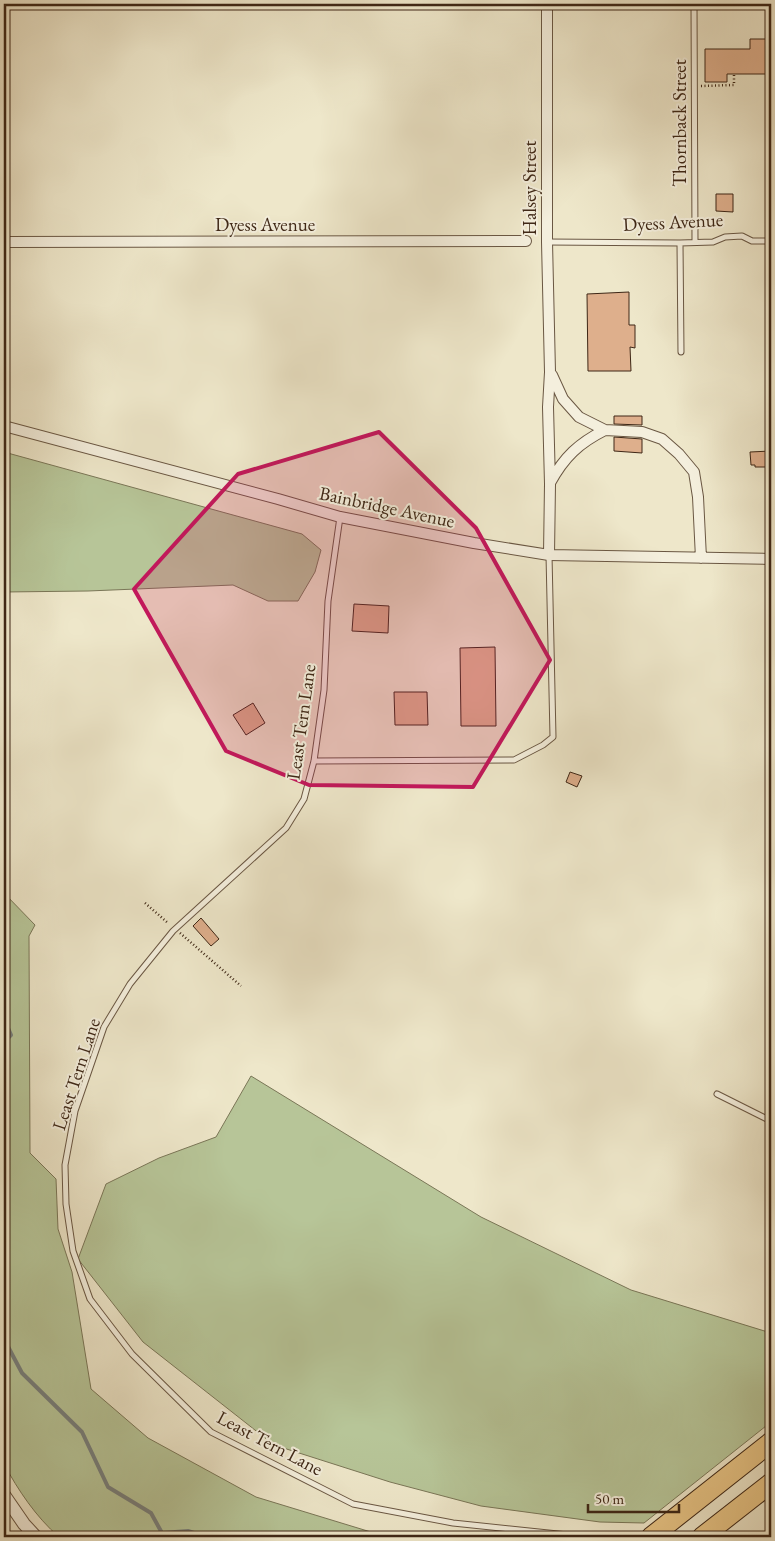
<svg xmlns="http://www.w3.org/2000/svg" width="775" height="1541" font-family="'EB Garamond',serif">
<rect width="100%" height="100%" fill="#eee7ca"/>
<filter id="stains"><feTurbulence type="fractalNoise" baseFrequency=".004" numOctaves="4"/><feColorMatrix values="0 0 0 0 .2 0 0 0 0 .09 0 0 0 0 .02 0 0 0 .5 -.17"/></filter>
<radialGradient id="worn" r=".72"><stop offset=".6" stop-color="#630" stop-opacity="0"/><stop offset="1" stop-color="#630" stop-opacity=".3"/></radialGradient>
<!-- green -->
<path fill="#b7c598" stroke="#7a7657" d="M 4,452 L 302,534 L 321,550 L 315,572 L 298,601 L 268,601 L 233,585 L 88,591 L 4,592 Z
M 4,893 L 35,925 L 29,936 L 30,1153 L 56,1179 L 58,1229 L 72,1272 L 91,1389 L 148,1438 L 256,1497 L 384,1536 L 456,1534 L 514,1537 L 59,1537 C 36,1517 18,1490 4,1464 Z
M 251,1076 L 481,1217 L 631,1290 L 771,1333 L 771,1422 L 644,1523 L 600,1522 L 481,1506 L 390,1482 L 274,1445 L 143,1342 L 78,1259 L 106,1184 L 159,1158 L 216,1137 Z"/>
<g fill="none" stroke-linecap="round" stroke-linejoin="round">
<!-- stream -->
<path stroke="#78807d" stroke-width="4" d="M 4,1019 L 11,1035 L 4,1042
M 4,1339 L 22,1373 L 82,1432 L 108,1487 L 151,1513 L 162,1533 L 188,1531 L 206,1537"/>
</g>
<!-- building -->
<path fill="#deaf8c" stroke="#3e2716" d="M 750,39 L 771,39 L 771,74 L 727,74 L 727,82 L 705,82 L 705,49 L 750,49 Z
M 716,194 L 733,194 L 733,212 L 716,211 Z
M 629,292 L 629,325 L 635,325 L 635,348 L 630,347 L 631,371 L 588,371 L 587,294 Z
M 614,416 L 642,416 L 642,425 L 614,424 Z
M 614,437 L 642,439 L 642,453 L 614,451 Z
M 771,451 L 771,467 L 755,467 L 755,465 L 751,465 L 750,452 Z
M 354,604 L 389,606 L 388,633 L 352,631 Z
M 495,647 L 496,726 L 461,726 L 460,648 Z
M 394,692 L 427,692 L 428,725 L 395,725 Z
M 253,703 L 265,723 L 246,735 L 233,715 Z
M 570,772 L 582,776 L 577,787 L 566,782 Z
M 201,918 L 219,939 L 211,946 L 193,926 Z"/>
<g fill="none" stroke-linecap="round" stroke-linejoin="round">
<!-- service casing -->
<g stroke="#6a5743" stroke-width="7">
<path id="service" d="M 694,4 L 695,242
M 547,242 L 680,243 L 713,242 L 725,237 L 742,236 L 752,241 L 771,241
M 680,243 L 681,352
M 340,517 L 328,601 L 324,690 L 314,761 L 304,799 L 286,828 L 173,931 L 130,984 L 104,1027 L 75,1111 L 65,1165 L 66,1204 L 73,1251 L 90,1299 L 132,1354 L 211,1432 L 353,1504 L 453,1523 L 577,1536
M 314,761 L 514,760 L 543,745 L 553,737 L 549,555
M 717,1094 L 771,1121"/>
</g>
<!-- minor casing -->
<g stroke="#6a5743" stroke-width="12">
<path id="minor" d="M 547,4 L 547,242 L 550,372 L 548,407 L 550,484 L 549,555
M 4,242 L 526,241
M 552,375 L 563,399 L 579,417 L 605,430 L 642,432 L 662,439 L 679,454 L 694,472 L 698,497 L 701,558
M 4,426 L 278,499 L 340,517 L 474,543 L 549,555 L 771,559
M 550,483 C 564,457 579,443 605,430"/>
</g>
<!-- tertiary casing -->
<g stroke="#6a5743" stroke-width="14">
<path id="tertiary" d="M 4,1495 L 24,1524 L 36,1537"/>
</g>
<!-- motorway casing -->
<g stroke="#3e2716" stroke-width="21">
<path id="motorway" d="M 651,1537 L 771,1442
M 702,1537 L 771,1483"/>
</g>
<!-- path -->
<path stroke="#3e2716" stroke-width="2.5" stroke-dasharray="1 2.5" stroke-linecap="butt" d="M 701,86 L 734,85 L 734,74
M 145,903 L 168,923
M 180,933 L 241,986"/>
<!-- service -->
<use href="#service" stroke="#f4efdd" stroke-width="5"/>
<!-- minor -->
<use href="#minor" stroke="#f4efdd" stroke-width="10"/>
<!-- tertiary -->
<use href="#tertiary" stroke="#f4efdd" stroke-width="12"/>
<!-- motorway -->
<use href="#motorway" stroke="#e7c485" stroke-width="19"/>
</g>
<!-- marked area -->
<path fill="#c2185b" fill-opacity="0.2" stroke="#c2185b" stroke-width="4" stroke-linejoin="round" d="M 379,432 L 476,528 L 550,660 L 473,787 L 309,785 L 226,751 L 134,589 L 238,474 Z"/>
<g text-anchor="middle" dominant-baseline="central" stroke-width="4" stroke-linejoin="round" paint-order="stroke">
<!-- street labels -->
<g font-size="19" fill="#3e2716" stroke="#f4efdd">
<text transform="translate(679 123) rotate(-90)">Thornback Street</text>
<text transform="translate(529 188) rotate(-90)">Halsey Street</text>
<text transform="translate(673 222) rotate(-3)">Dyess Avenue</text>
<text x="265" y="224">Dyess Avenue</text>
<text transform="translate(387 507) rotate(12)">Bainbridge Avenue</text>
<text transform="translate(301 722) rotate(-82)">Least Tern Lane</text>
<text transform="translate(76 1074) rotate(-72)">Least Tern Lane</text>
<text transform="translate(270 1443) rotate(28)">Least Tern Lane</text>
</g>
</g>
<!-- margin -->
<rect width="775" height="1541" fill="none" stroke="#eee7ca" stroke-width="20"/>
<rect x="5" y="5" width="765" height="1531" fill="none" stroke="#3e2716" stroke-width="2.5"/>
<rect x="10" y="10" width="755" height="1521" fill="none" stroke="#3e2716"/>
<!-- scale -->
<path d="M588 1504v8h91v-8" fill="none" stroke="#3e2716" stroke-width="2.5"/>
<text x="595" y="1504" font-size="15" fill="#3e2716" stroke="#f4efdd" stroke-width="4" paint-order="stroke">50 m</text>
<rect width="100%" height="100%" filter="url(#stains)"/>
<rect width="100%" height="100%" fill="url(#worn)"/>
</svg>
